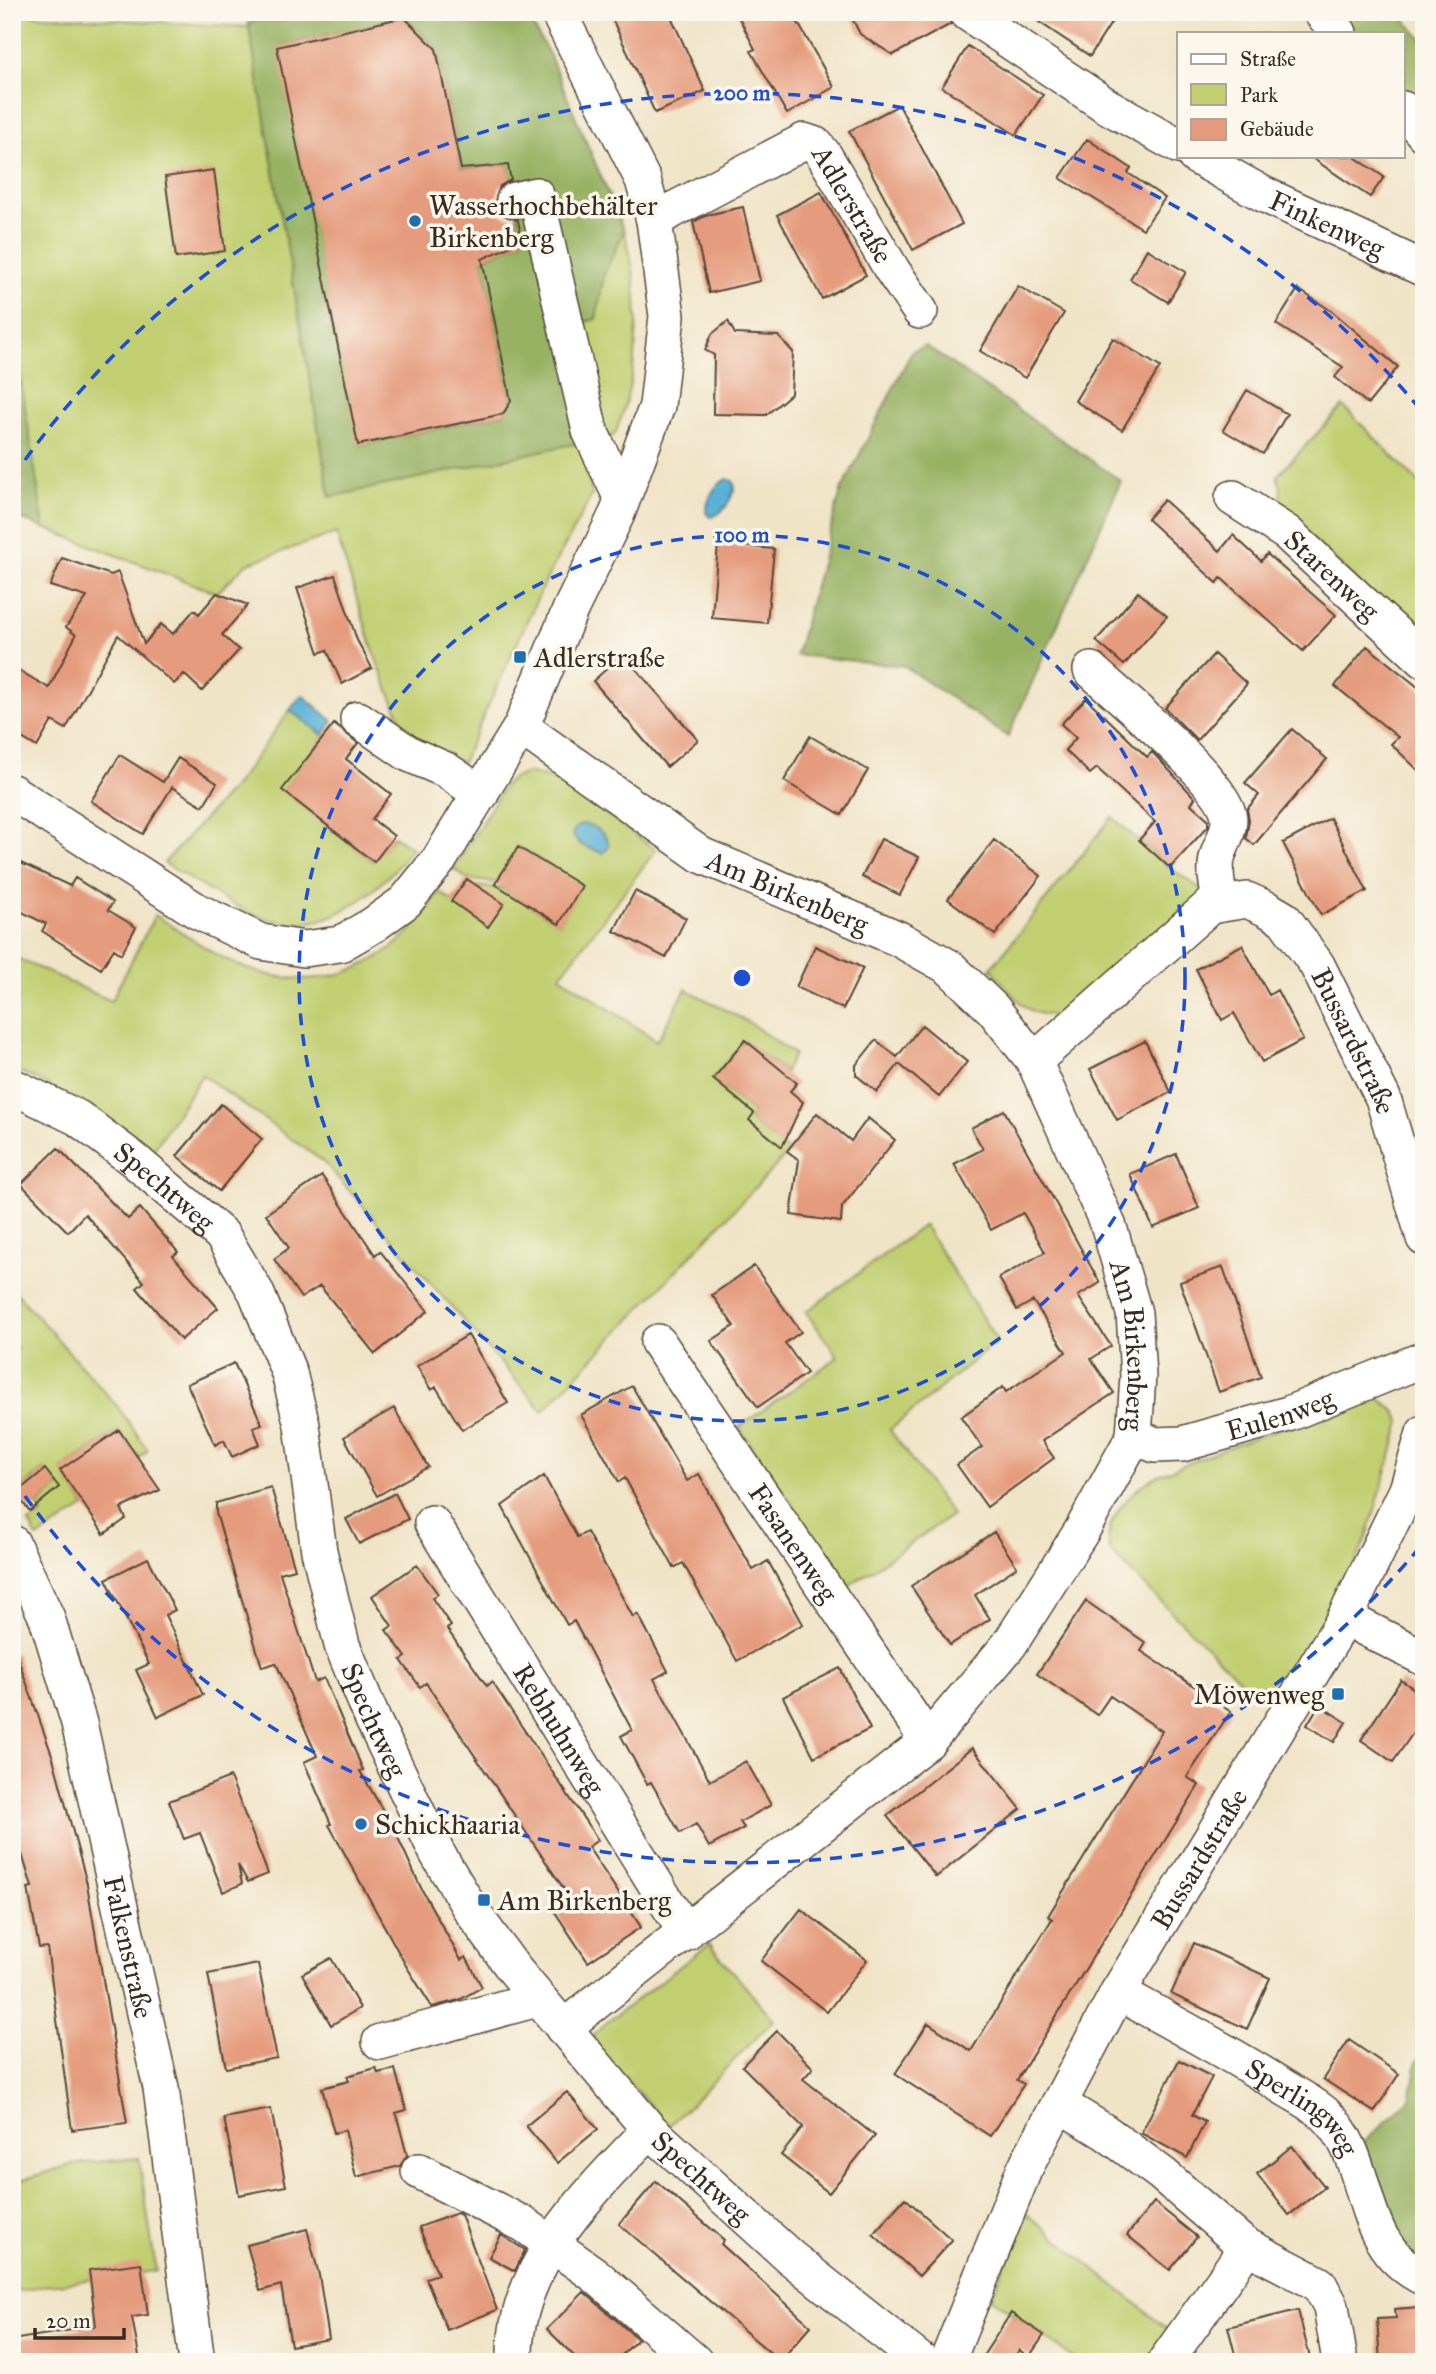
<svg xmlns="http://www.w3.org/2000/svg" width="1436" height="2374" font-family="'IM FELL Great Primer',serif">
<rect width="100%" height="100%" fill="#fbf7ec"/>
<filter id="ink" filterUnits="userSpaceOnUse"><feTurbulence type="fractalNoise" baseFrequency=".0143" numOctaves="2"/><feDisplacementMap in="SourceGraphic" scale="14" xChannelSelector="R" yChannelSelector="G"/><feConvolveMatrix kernelMatrix="1 2 1 2 8 2 1 2 1" color-interpolation-filters="sRGB"/></filter>
<filter id="wash" filterUnits="userSpaceOnUse"><feTurbulence type="fractalNoise" baseFrequency=".00686" numOctaves="4" result="noise"/><feDisplacementMap in="SourceGraphic" scale="28" xChannelSelector="R" yChannelSelector="G"/><feGaussianBlur stdDeviation="1.57" result="paint"/><feColorMatrix in="noise" values="0 0 0 0 0 0 0 0 0 0 0 0 0 0 0 0 0 1.4 0 .05"/><feComposite in="paint" operator="in"/></filter>
<g filter="url(#wash)">
<rect width="100%" height="100%" fill="#f0e4c7"/>
<!-- green -->
<path fill="#c1cf71" stroke="#7e7c48" stroke-width="2" d="M 247,12 L 260,12 L 249,27 L 330,497 L 582,442 L 592,495 L 544,584 L 462,763 L 409,739 L 377,662 L 336,533 L 246,564 L 217,593 L 44,528 L 12,325 L 12,14 L 249,27 Z
M 624,231 C 644,296 640,371 615,434 L 608,439 L 577,324 L 596,319 L 604,274 Z
M 1343,406 L 1424,488 L 1424,643 L 1280,509 L 1281,487 L 1277,476 Z
M 290,710 L 325,736 L 283,790 L 373,861 L 394,836 L 412,848 C 390,880 346,919 305,923 C 294,924 274,921 263,917 C 234,909 191,879 164,863 L 237,783 Z
M 528,773 L 559,780 L 656,850 L 560,976 L 657,1041 L 686,989 L 750,1023 L 794,1054 L 785,1072 L 744,1041 L 713,1079 L 754,1113 L 749,1120 L 789,1152 L 543,1411 L 325,1163 L 202,1075 L 151,1154 C 108,1118 65,1090 12,1069 L 12,956 L 111,1001 L 155,915 C 186,934 214,957 248,969 C 327,997 398,963 439,892 L 488,926 L 475,886 L 503,889 L 559,923 L 581,886 L 518,847 L 496,883 L 467,879 L 454,869 L 504,786 L 513,778 Z
M 1112,817 L 1170,868 L 1205,892 L 1067,1009 C 1031,1029 1012,992 991,968 Z
M 924,1225 L 997,1341 L 890,1430 L 952,1515 L 848,1586 L 739,1427 L 838,1357 L 806,1312 Z
M 12,1288 L 118,1407 L 148,1450 L 139,1458 L 119,1430 L 61,1469 L 85,1507 L 37,1538 L 29,1523 L 42,1514 L 37,1506 L 59,1487 L 44,1469 L 12,1497 L 12,1354 L 17,1349 L 12,1343 Z
M 1378,1397 L 1396,1412 L 1401,1422 L 1367,1537 L 1339,1597 L 1272,1706 L 1245,1685 L 1111,1552 C 1100,1527 1126,1496 1147,1482 C 1161,1472 1180,1467 1196,1460 C 1252,1437 1310,1418 1367,1398 Z
M 709,1944 L 774,2020 L 669,2126 L 595,2046 L 594,2035 L 605,2024 Z
M 12,2142 L 19,2181 L 73,2164 L 139,2158 L 156,2271 L 41,2286 L 12,2293 Z
M 1026,2213 L 1173,2334 L 1152,2362 L 1079,2362 L 991,2298 Z"/>
<!-- forest -->
<path fill="#98b263" stroke="#6a6e40" stroke-width="2" fill-rule="evenodd" d="M 260,12 L 525,12 L 549,54 L 624,231 L 604,274 L 596,319 L 565,327 L 582,442 L 330,497 L 249,27 ZM 404,17 L 436,48 L 461,169 L 508,165 L 522,241 L 482,259 L 511,401 L 503,414 L 359,445 L 278,47 Z
M 1336,12 L 1398,12 L 1424,41 L 1424,115 L 1403,90 L 1403,33 L 1354,33 Z
M 12,325 L 44,528 L 12,516 Z
M 926,346 L 1121,481 L 1008,737 L 904,666 L 796,655 L 841,491 L 912,351 Z
M 1424,2051 L 1424,2266 L 1400,2247 L 1361,2145 L 1410,2099 L 1417,2061 Z"/>
<!-- water -->
<path fill="#5ab1d7" stroke="#4a6e7a" stroke-width="2" d="M 727,479 L 733,481 L 735,488 C 730,500 725,514 710,517 L 706,513 C 708,498 713,486 727,479 Z
M 302,695 L 333,721 L 323,735 L 290,710 Z
M 583,824 C 596,827 608,833 609,847 L 602,853 L 581,845 L 572,834 L 576,827 Z"/>
<g id="blocks">
<!-- building -->
<path fill="#e59b7d" d="M 609,12 L 669,12 L 705,91 L 655,113 Z
M 736,12 L 792,12 L 834,87 L 787,114 L 751,51 L 755,49 Z
M 849,12 L 946,12 L 951,24 L 893,55 L 860,34 Z
M 1024,12 L 1118,12 L 1090,56 Z
M 404,17 L 436,49 L 461,169 L 508,165 L 511,180 L 500,186 L 494,204 L 500,214 L 518,220 L 522,241 L 482,259 L 511,401 L 503,414 L 358,445 L 277,47 Z
M 968,46 L 1043,95 L 1016,135 L 942,87 Z
M 899,105 L 962,224 L 913,250 L 849,131 Z
M 1087,139 L 1131,168 L 1128,173 L 1165,198 L 1143,229 L 1060,178 Z
M 1309,156 L 1353,156 L 1384,177 L 1370,197 Z
M 214,170 L 225,251 L 176,258 L 165,177 Z
M 821,192 L 866,275 L 822,299 L 777,215 Z
M 743,207 L 760,281 L 709,293 L 693,222 L 707,215 Z
M 1147,249 L 1186,272 L 1168,302 L 1130,279 Z
M 1018,286 L 1064,313 L 1025,378 L 980,351 Z
M 1298,289 L 1333,312 L 1398,367 L 1368,404 L 1335,377 L 1343,367 L 1276,324 Z
M 728,321 L 735,334 L 778,336 L 793,352 L 791,394 L 766,415 L 713,414 L 714,355 L 705,350 L 712,334 Z
M 1113,338 L 1160,367 L 1122,430 L 1075,401 Z
M 1247,390 L 1287,414 L 1263,454 L 1223,430 Z
M 1164,500 L 1220,551 L 1233,535 L 1261,561 L 1267,554 L 1336,615 L 1303,651 L 1221,578 L 1217,583 L 1147,519 Z
M 718,544 L 774,549 L 767,623 L 712,618 Z
M 62,558 L 111,575 L 118,572 L 144,644 L 161,624 L 173,634 L 194,610 L 199,614 L 217,593 L 248,605 L 222,635 L 239,650 L 202,691 L 184,674 L 174,684 L 118,635 L 66,729 L 52,721 L 37,747 L 12,732 L 12,685 L 20,671 L 49,688 L 76,635 L 66,627 L 87,597 L 50,586 Z
M 335,575 L 357,640 L 372,668 L 342,684 L 327,650 L 319,653 L 297,588 Z
M 1138,592 L 1167,616 L 1124,665 L 1096,641 Z
M 1367,646 L 1424,692 L 1424,776 L 1391,744 L 1398,737 L 1335,686 Z
M 623,654 L 698,740 L 667,767 L 593,681 Z
M 1214,654 L 1247,684 L 1197,740 L 1165,708 Z
M 1086,698 L 1147,757 L 1152,752 L 1156,756 L 1195,798 L 1191,804 L 1208,819 L 1208,826 L 1170,868 L 1139,840 L 1155,822 L 1097,768 L 1090,774 L 1065,750 L 1076,738 L 1061,724 Z
M 334,724 L 358,743 L 346,759 L 391,794 L 372,819 L 394,836 L 374,862 L 282,790 Z
M 1292,729 L 1327,759 L 1254,845 L 1246,838 L 1249,820 L 1247,809 L 1259,795 L 1245,783 Z
M 810,736 L 868,770 L 842,815 L 784,781 Z
M 120,755 L 163,782 L 178,758 L 217,783 L 203,806 L 172,787 L 143,834 L 91,801 Z
M 1330,818 L 1367,891 L 1321,915 L 1283,843 Z
M 881,839 L 919,857 L 900,895 L 862,877 Z
M 994,840 L 1041,876 L 995,935 L 948,899 Z
M 518,847 L 582,886 L 559,924 L 495,884 Z
M 12,859 L 70,886 L 75,878 L 113,902 L 108,910 L 136,927 L 121,954 L 114,949 L 101,969 L 42,931 L 46,924 L 12,907 Z
M 467,879 L 504,904 L 488,927 L 451,901 Z
M 635,891 L 686,918 L 666,958 L 614,931 Z
M 1242,945 L 1269,995 L 1277,990 L 1303,1040 L 1262,1062 L 1234,1013 L 1222,1020 L 1196,969 Z
M 815,946 L 863,968 L 843,1009 L 796,987 Z
M 922,1025 L 967,1062 L 939,1097 L 899,1064 L 877,1092 L 856,1075 L 856,1065 L 876,1040 L 897,1057 Z
M 745,1040 L 797,1083 L 790,1091 L 803,1102 L 782,1147 L 749,1120 L 754,1113 L 713,1079 Z
M 1145,1041 L 1171,1092 L 1117,1120 L 1090,1069 Z
M 221,1104 L 262,1139 L 219,1191 L 177,1156 Z
M 1004,1110 L 1100,1283 L 1078,1296 L 1111,1346 L 1091,1359 L 1114,1393 L 1042,1441 L 1054,1458 L 987,1507 L 957,1465 L 982,1447 L 961,1417 L 1003,1387 L 1006,1392 L 1066,1352 L 1033,1301 L 1017,1310 L 999,1278 L 1045,1252 L 1023,1213 L 991,1230 L 954,1164 L 983,1149 L 971,1128 Z
M 817,1113 L 851,1141 L 868,1118 L 895,1140 L 842,1207 L 841,1222 L 791,1215 L 799,1160 L 787,1151 Z
M 58,1148 L 128,1219 L 140,1208 L 178,1252 L 173,1256 L 218,1308 L 181,1340 L 137,1288 L 144,1282 L 85,1214 L 68,1232 L 21,1184 Z
M 1176,1154 L 1199,1208 L 1153,1228 L 1130,1174 Z
M 322,1176 L 375,1255 L 380,1251 L 428,1311 L 375,1354 L 320,1286 L 301,1298 L 274,1259 L 289,1248 L 266,1214 Z
M 754,1266 L 801,1332 L 785,1343 L 807,1373 L 758,1407 L 711,1341 L 734,1326 L 712,1295 Z
M 1223,1267 L 1261,1377 L 1219,1392 L 1180,1282 Z
M 468,1335 L 508,1403 L 462,1430 L 436,1387 L 431,1390 L 417,1366 Z
M 234,1363 L 262,1424 L 253,1427 L 260,1444 L 232,1457 L 224,1440 L 215,1445 L 187,1384 Z
M 632,1386 L 687,1481 L 699,1474 L 753,1570 L 768,1561 L 803,1624 L 737,1661 L 683,1563 L 674,1568 L 625,1478 L 619,1482 L 581,1415 Z
M 394,1408 L 428,1467 L 377,1496 L 344,1437 Z
M 119,1430 L 160,1490 L 121,1508 L 126,1519 L 104,1534 L 60,1470 Z
M 45,1469 L 59,1487 L 30,1511 L 15,1494 Z
M 544,1476 L 577,1537 L 587,1532 L 633,1617 L 638,1614 L 668,1671 L 654,1679 L 710,1781 L 746,1761 L 771,1805 L 740,1822 L 744,1828 L 709,1847 L 696,1824 L 680,1833 L 651,1782 L 647,1784 L 621,1736 L 632,1730 L 574,1621 L 567,1625 L 502,1506 Z
M 271,1487 L 295,1569 L 280,1573 L 315,1682 L 324,1678 L 363,1770 L 360,1771 L 395,1831 L 422,1890 L 461,1960 L 466,1957 L 482,1987 L 459,2000 L 432,2007 L 405,1964 L 329,1825 L 331,1824 L 304,1762 L 317,1756 L 276,1663 L 262,1667 L 216,1513 L 216,1503 Z
M 395,1493 L 408,1519 L 359,1544 L 346,1519 Z
M 994,1532 L 1017,1567 L 975,1595 L 990,1619 L 950,1645 L 911,1586 Z
M 148,1558 L 175,1610 L 165,1615 L 203,1695 L 158,1717 L 136,1670 L 149,1664 L 106,1579 Z
M 417,1565 L 438,1594 L 432,1598 L 451,1626 L 447,1629 L 487,1686 L 492,1682 L 598,1840 L 588,1847 L 641,1927 L 588,1962 L 551,1906 L 568,1895 L 426,1683 L 420,1687 L 401,1660 L 406,1657 L 386,1630 L 392,1626 L 372,1596 Z
M 1086,1601 L 1146,1643 L 1141,1651 L 1231,1711 L 1187,1777 L 1199,1785 L 1017,2080 L 1024,2084 L 990,2136 L 895,2074 L 928,2023 L 971,2051 L 1052,1919 L 1048,1916 L 1162,1731 L 1110,1696 L 1097,1715 L 1037,1674 Z
M 16,1653 L 53,1758 L 87,1884 L 127,2123 L 72,2130 L 47,1947 L 39,1948 L 28,1888 L 32,1887 L 12,1821 L 12,1654 Z
M 840,1668 L 870,1729 L 814,1757 L 783,1697 Z
M 1401,1680 L 1424,1696 L 1424,1717 L 1393,1762 L 1361,1740 Z
M 1319,1705 L 1346,1722 L 1334,1742 L 1307,1725 Z
M 972,1748 L 1021,1809 L 936,1877 L 887,1816 Z
M 230,1777 L 268,1874 L 248,1882 L 238,1865 L 242,1884 L 223,1892 L 200,1833 L 184,1839 L 169,1801 Z
M 801,1909 L 867,1960 L 827,2012 L 761,1961 Z
M 1194,1943 L 1270,1978 L 1247,2029 L 1171,1994 Z
M 331,1958 L 360,2008 L 331,2025 L 302,1974 Z
M 258,1964 L 277,2058 L 226,2068 L 208,1974 Z
M 777,2031 L 813,2068 L 803,2079 L 875,2136 L 829,2193 L 781,2155 L 803,2127 L 742,2066 Z
M 1349,2040 L 1399,2074 L 1374,2112 L 1323,2079 Z
M 1179,2060 L 1212,2077 L 1192,2115 L 1205,2122 L 1187,2158 L 1141,2133 Z
M 376,2068 L 378,2073 L 395,2069 L 406,2110 L 396,2113 L 407,2155 L 400,2166 L 356,2177 L 345,2130 L 334,2133 L 322,2088 L 349,2081 L 347,2076 Z
M 567,2092 L 598,2129 L 557,2163 L 526,2126 Z
M 271,2109 L 286,2186 L 239,2195 L 224,2118 Z
M 1292,2146 L 1325,2187 L 1289,2215 L 1257,2174 Z
M 656,2181 L 724,2240 L 721,2244 L 811,2326 L 780,2361 L 619,2224 Z
M 905,2198 L 952,2240 L 919,2276 L 873,2234 Z
M 1154,2202 L 1197,2237 L 1170,2270 L 1127,2235 Z
M 457,2213 L 461,2215 L 497,2310 L 447,2330 L 426,2278 L 438,2274 L 419,2227 Z
M 307,2229 L 319,2275 L 329,2339 L 291,2346 L 281,2285 L 260,2291 L 247,2245 Z
M 501,2235 L 525,2250 L 515,2271 L 489,2257 Z
M 141,2263 L 148,2315 L 132,2317 L 140,2362 L 15,2362 L 12,2340 L 96,2326 L 89,2270 Z
M 584,2292 L 638,2339 L 615,2362 L 580,2362 L 547,2329 Z
M 1419,2307 L 1420,2315 L 1424,2315 L 1424,2362 L 1380,2362 L 1377,2319 L 1396,2318 L 1395,2309 Z
M 1298,2310 L 1311,2362 L 1237,2362 L 1228,2327 Z
M 1011,2313 L 1044,2335 L 1029,2357 L 1019,2350 L 1011,2362 L 979,2362 Z"/>
</g>
</g>
<g filter="url(#ink)">
<use href="#blocks" fill-opacity="0" stroke="#564637" stroke-width="2"/>
<g fill="none" stroke-linecap="round" stroke-linejoin="round">
<!-- minor casing -->
<g stroke="#564637" stroke-width="38">
<g id="minor">
<path d="M 966,12 L 1107,106 L 1179,146"/>
<path d="M 1321,12 L 1339,33"/>
<path d="M 1403,109 L 1424,134"/>
<path id="s1" d="M 1195,156 L 1263,194 L 1424,269"/>
<path d="M 514,200 L 536,195 L 590,431 L 622,499"/>
<path id="s2" d="M 654,220 L 804,141 L 816,145 L 824,155 L 892,270 L 920,311"/>
<path id="s3" d="M 1233,498 L 1287,533 L 1424,660"/>
<path d="M 1091,670 C 1120,697 1228,785 1229,819 C 1229,833 1222,842 1218,855 C 1213,870 1218,887 1220,903"/>
<path d="M 358,719 L 409,754 L 446,770 L 481,794"/>
<path id="s4" d="M 521,727 L 701,855 L 899,939 L 949,967 L 993,1009 L 1034,1061 L 1109,1227 L 1134,1313 L 1138,1376 L 1134,1436 L 1081,1532 L 1009,1645 L 928,1741 L 563,2028"/>
<path d="M 12,792 L 197,911 L 261,942 L 304,949 L 340,944 L 373,925 L 405,902 L 439,860 L 521,727 L 571,608 L 617,514 L 657,406 L 667,316 L 654,220 L 643,180 L 558,12"/>
<path id="s5" d="M 1034,1061 L 1210,906 L 1247,900 L 1267,909 L 1284,919 L 1317,965 L 1383,1098 L 1424,1238"/>
<path id="s6" d="M 12,1086 L 78,1118 L 134,1160 L 222,1235 L 256,1292 L 289,1373 L 302,1425 L 319,1551 L 342,1645 L 373,1720 L 437,1853 L 471,1910 L 513,1968 L 650,2130 L 790,2257 L 922,2362"/>
<path id="s7" d="M 658,1342 L 928,1741"/>
<path id="s8" d="M 1134,1436 L 1155,1445 L 1182,1444 L 1288,1414 L 1424,1359"/>
<path id="s9" d="M 432,1523 L 686,1933"/>
<path id="s10" d="M 12,1543 L 47,1618 L 79,1723 L 111,1867 L 161,2088 L 197,2362"/>
<path d="M 1345,1618 L 1424,1658"/>
<path id="s11" d="M 1118,1992 C 1174,2024 1231,2053 1285,2088 C 1298,2096 1314,2104 1325,2114 C 1376,2162 1351,2242 1424,2278"/>
<path d="M 380,2042 L 537,1999"/>
<path d="M 1059,2104 L 1105,2132 L 1162,2174 L 1243,2244 L 1319,2284 L 1331,2306 L 1340,2362"/>
<path d="M 419,2171 L 525,2225 L 595,2275 L 695,2362"/>
<path d="M 515,2362 C 512,2267 589,2193 650,2130"/>
<path id="s12" d="M 947,2362 L 1024,2170 L 1118,1992 L 1345,1618 L 1407,1490 L 1424,1433"/>
<path d="M 1165,2362 L 1237,2261 L 1243,2244"/>
</g>
</g>
<!-- minor -->
<use href="#minor" stroke="#fff" stroke-width="35"/>
</g>
</g>
<!-- distance rings -->
<g fill="none" stroke="#1d4ed8" stroke-width="3.5" stroke-dasharray="12 9">
<circle cx="742" cy="978" r="443"/>
<path d="M1420 1547A885 885 0 0 1 13 1479M13 477A885 885 0 0 1 1420 409"/>
</g>
<!-- markers -->
<g fill="#1f6fb2" stroke="#fbf7ec" stroke-width="2.5">
<circle cx="415" cy="221" r="7"/>
<rect x="513" y="650" width="14" height="14" rx="3.5"/>
<rect x="1331" y="1687" width="14" height="14" rx="3.5"/>
<circle cx="361" cy="1824" r="7"/>
<rect x="477" y="1893" width="14" height="14" rx="3.5"/>
</g>
<g text-anchor="middle" dominant-baseline="central" stroke-width="7" stroke-linejoin="round" paint-order="stroke">
<!-- poi labels -->
<g font-size="28" fill="#3b2a1e" stroke="#fbf7ec" text-anchor="start">
<text x="429" y="205">Wasserhochbehälter<tspan x="429" dy="32">Birkenberg</tspan></text>
<text x="534" y="657">Adlerstraße</text>
<text x="1324" y="1694" text-anchor="end">Möwenweg</text>
<text x="375" y="1824">Schickhaaria</text>
<text x="498" y="1900">Am Birkenberg</text>
</g>
<!-- street labels -->
<g font-size="28" fill="#3b2a1e" stroke="#fbf7ec">
<text stroke="none"><textPath href="#s2" startOffset="252">Adlerstraße</textPath></text>
<text stroke="none"><textPath href="#s1" startOffset="149">Finkenweg</textPath></text>
<text stroke="none"><textPath href="#s3" startOffset="126">Starenweg</textPath></text>
<text stroke="none"><textPath href="#s4" startOffset="315">Am Birkenberg</textPath></text>
<text stroke="none"><textPath href="#s5" startOffset="455">Bussardstraße</textPath></text>
<text stroke="none"><textPath href="#s6" startOffset="184">Spechtweg</textPath></text>
<text stroke="none"><textPath href="#s4" startOffset="924">Am Birkenberg</textPath></text>
<text stroke="none"><textPath href="#s8" startOffset="152">Eulenweg</textPath></text>
<text stroke="none"><textPath href="#s7" startOffset="242">Fasanenweg</textPath></text>
<text stroke="none"><textPath href="#s6" startOffset="772">Spechtweg</textPath></text>
<text stroke="none"><textPath href="#s9" startOffset="242">Rebhuhnweg</textPath></text>
<text stroke="none"><textPath href="#s12" startOffset="564">Bussardstraße</textPath></text>
<text stroke="none"><textPath href="#s10" startOffset="422">Falkenstraße</textPath></text>
<text stroke="none"><textPath href="#s11" startOffset="219">Sperlingweg</textPath></text>
<text stroke="none"><textPath href="#s6" startOffset="1339">Spechtweg</textPath></text>
</g>
</g>
<circle cx="742" cy="978" r="10" fill="#1d4ed8" stroke="#fbf7ec" stroke-width="3.5"/>
<g font-size="21" text-anchor="middle" font-weight="bold" fill="#1d4ed8" stroke="#fbf7ec" stroke-width="7" stroke-linejoin="round" paint-order="stroke">
<text x="742" y="100">200 m</text>
<text x="742" y="542">100 m</text>
</g>
<!-- margin -->
<rect width="1436" height="2374" fill="none" stroke="#fbf7ec" stroke-width="42"/>
<!-- legend -->
<rect x="1177" y="32" width="228" height="126" fill="#fbf7ec" stroke="#aea59a" stroke-width="2"/>
<rect x="1191" y="54" width="35" height="10" fill="#ffffff" stroke="#aea59a" stroke-width="2"/>
<text x="1240" y="66" font-size="21" fill="#3b2a1e">Straße</text>
<rect x="1191" y="84" width="35" height="21" fill="#c1cf71" stroke="#aea59a" stroke-width="2"/>
<text x="1240" y="102" font-size="21" fill="#3b2a1e">Park</text>
<rect x="1191" y="119" width="35" height="21" fill="#e59b7d" stroke="#aea59a" stroke-width="2"/>
<text x="1240" y="136" font-size="21" fill="#3b2a1e">Gebäude</text>
<!-- scale -->
<path d="M35 2328v10h89v-10" fill="none" stroke="#3b2a1e" stroke-width="3.5"/>
<text x="46" y="2328" font-size="21" fill="#3b2a1e" stroke="#fbf7ec" stroke-width="5" paint-order="stroke">20 m</text>
</svg>
